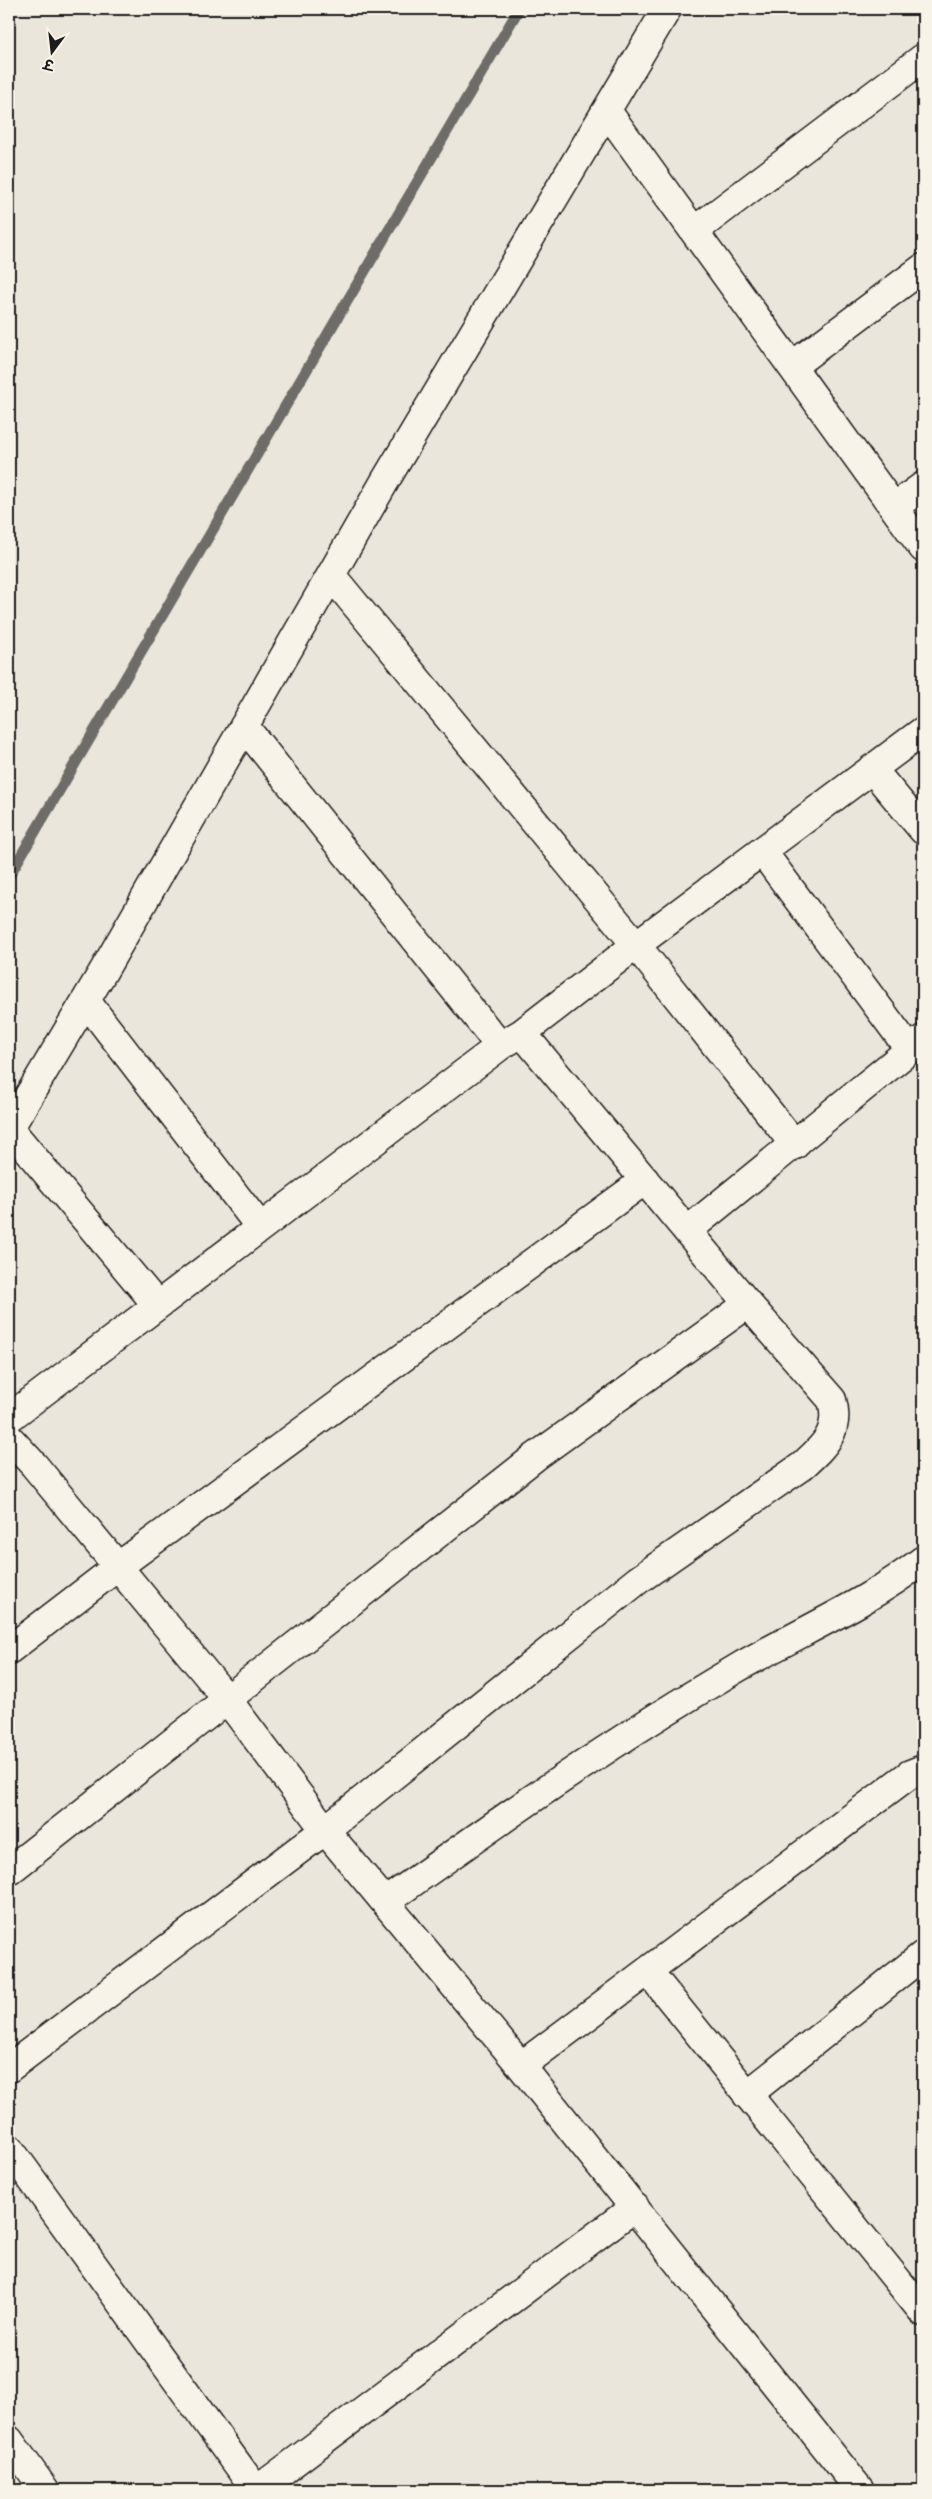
<svg xmlns="http://www.w3.org/2000/svg" width="932" height="2499" font-family="'Comic Neue','Playpen Sans Deva',sans-serif">
<rect width="100%" height="100%" fill="#eae6dc"/>
<filter id="ink" filterUnits="userSpaceOnUse"><feTurbulence type="fractalNoise" baseFrequency=".02" numOctaves="2"/><feDisplacementMap in="SourceGraphic" scale="10" xChannelSelector="R" yChannelSelector="G"/><feConvolveMatrix kernelMatrix="1 2 1 2 8 2 1 2 1" color-interpolation-filters="sRGB"/></filter>
<g filter="url(#ink)">
<g fill="none" stroke-linecap="round" stroke-linejoin="round">
<!-- stream -->
<path stroke="#6d6c68" stroke-width="11" d="M 9,876 L 519,9"/>
<!-- minor casing -->
<g stroke="#1c1c1c" stroke-width="31">
<path id="minor" d="M 607,111 L 923,548
M 694,231 L 923,58
M 792,366 L 923,268
M 894,507 L 923,486
M 331,575 L 636,945 L 795,1145
M 244,726 L 500,1046
M 872,769 L 923,830
M 762,851 L 910,1050
M 86,1001 L 260,1227
M 9,1128 L 157,1305
M 9,1129 L 104,970 L 385,481 L 667,9
M 687,1231 L 923,1039
M 9,1418 L 500,1046 L 522,1033 L 636,945 L 923,731
M 9,1438 L 34,1465 L 227,1699 L 325,1830 L 521,2066 L 860,2490
M 9,1650 L 116,1568 L 645,1180
M 9,1871 L 535,1457 L 748,1304
M 385,1902 C 499,1821 613,1741 734,1670 C 797,1633 865,1605 923,1560
M 648,1971 L 923,2312
M 521,2066 L 910,1774 L 923,1769
M 9,2068 L 325,1830 L 638,1580 L 802,1466 C 823,1447 841,1432 832,1400 L 748,1304 L 522,1033
M 747,2095 L 923,1955
M 9,2148 L 256,2490
M 9,2440 L 45,2490
M 257,2490 L 635,2207"/>
</g>
<!-- minor -->
<use href="#minor" stroke="#f7f3e8" stroke-width="28"/>
</g>
</g>
<!-- margin -->
<rect width="932" height="2499" fill="none" stroke="#f7f3e8" stroke-width="30"/>
<rect x="15" y="15" width="902" height="2469" fill="none" stroke="#1c1c1c" stroke-width="2" filter="url(#ink)"/>
<!-- north arrow -->
<g transform="translate(52 52) rotate(195)" stroke="#f7f3e8" stroke-width="4" paint-order="stroke">
<path d="M0-4L9 19L0 12L-9 19Z" fill="#1c1c1c"/>
<text y="-8" font-size="14" font-weight="bold" text-anchor="middle" fill="#1c1c1c">उ</text>
</g>
</svg>
